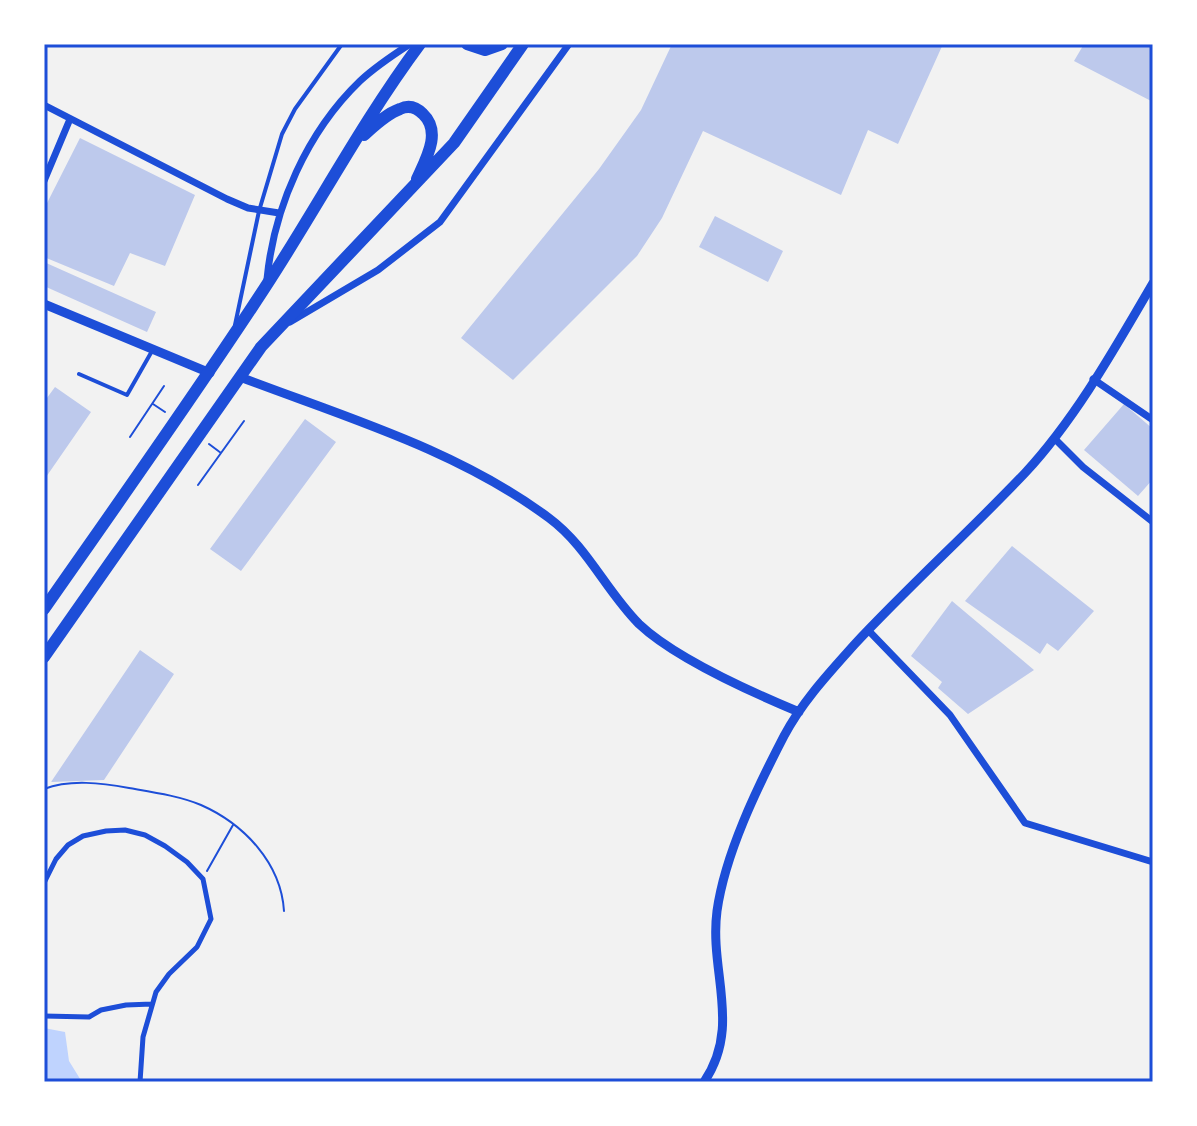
<svg xmlns="http://www.w3.org/2000/svg" width="1197" height="1126" font-family="Arial,sans-serif">
<rect width="100%" height="100%" fill="#f2f2f2"/>
<!-- water -->
<path fill="#bfd3fe" d="M 44,1028 L 65,1032 L 69,1061 L 82,1082 L 44,1082 Z"/>
<!-- building -->
<path fill="#bdc9ec" d="M 672,44 L 943,44 L 898,144 L 868,130 L 841,195 L 703,131 L 662,218 L 637,256 L 513,380 L 461,338 L 599,169 L 641,110 Z
M 1084,44 L 1153,44 L 1153,102 L 1074,61 Z
M 80,138 L 195,195 L 165,266 L 130,253 L 114,286 L 44,257 L 44,209 Z
M 715,216 L 783,251 L 768,282 L 699,247 Z
M 44,262 L 156,312 L 147,332 L 44,286 Z
M 55,387 L 91,412 L 44,480 L 44,402 Z
M 1124,404 L 1153,429 L 1153,479 L 1138,496 L 1084,450 Z
M 305,419 L 336,442 L 241,571 L 210,549 Z
M 1012,546 L 1094,611 L 1058,651 L 1047,643 L 1040,654 L 965,601 Z
M 952,601 L 1034,670 L 968,714 L 938,688 L 942,682 L 911,656 Z
M 140,650 L 174,674 L 104,780 L 51,782 Z"/>
<g fill="none" stroke-linecap="round" stroke-linejoin="round">
<!-- path -->
<path stroke="#1d4ed8" stroke-width="2" d="M 153,404 L 165,412
M 130,437 L 164,386
M 209,444 L 221,453
M 198,485 L 244,421
M 44,789 C 70,779 102,783 129,788 C 152,792 180,796 201,805 C 244,824 281,863 284,911
M 207,871 L 233,825"/>
<!-- service -->
<path stroke="#1d4ed8" stroke-width="4" d="M 235,325 L 259,211 L 282,134 L 295,109 L 342,44
M 79,374 L 127,395 L 152,351"/>
<!-- pedestrian -->
<path stroke="#1d4ed8" stroke-width="5" d="M 44,883 L 56,859 L 68,845 L 83,836 L 106,831 L 125,830 L 145,835 L 165,846 L 187,862 L 203,879 L 211,919 L 197,947 L 169,974 L 156,992 L 143,1037 L 140,1082
M 44,1016 L 89,1017 L 101,1010 L 126,1005 L 152,1004"/>
<!-- minor -->
<path stroke="#1d4ed8" stroke-width="7" d="M 44,105 L 227,199 L 248,208 L 279,213
M 44,181 L 70,119
M 267,279 C 274,207 307,132 360,81 C 375,67 393,55 410,44
M 290,322 L 378,270 L 440,222 L 569,44
M 1093,379 L 1153,420
M 1055,439 L 1083,467 L 1153,522
M 868,630 L 950,715 L 1025,823 L 1153,862"/>
<!-- tertiary -->
<path stroke="#1d4ed8" stroke-width="9" d="M 44,304 L 210,373
M 240,377 C 345,417 458,450 549,518 C 587,546 606,591 639,624 C 676,659 751,692 799,712
M 704,1082 C 742,1026 709,972 717,911 C 725,854 757,788 784,736 C 802,702 828,674 854,645 C 909,586 969,532 1025,473 C 1076,418 1115,348 1153,283"/>
<!-- trunk -->
<path stroke="#1d4ed8" stroke-width="12" d="M 467,44 L 485,50 L 502,44
M 364,135 C 374,126 386,114 400,109 C 408,105 416,107 423,114 C 442,132 426,159 417,179
M 44,609 C 118,503 193,398 264,289 C 317,208 362,122 420,44
M 44,657 L 261,347 L 454,143 L 523,44"/>
</g>
<!-- border -->
<rect width="1197" height="1126" fill="none" stroke="#ffffff" stroke-width="92"/>
<rect x="46" y="46" width="1105" height="1034" fill="none" stroke="#1d4ed8" stroke-width="3"/>
</svg>
